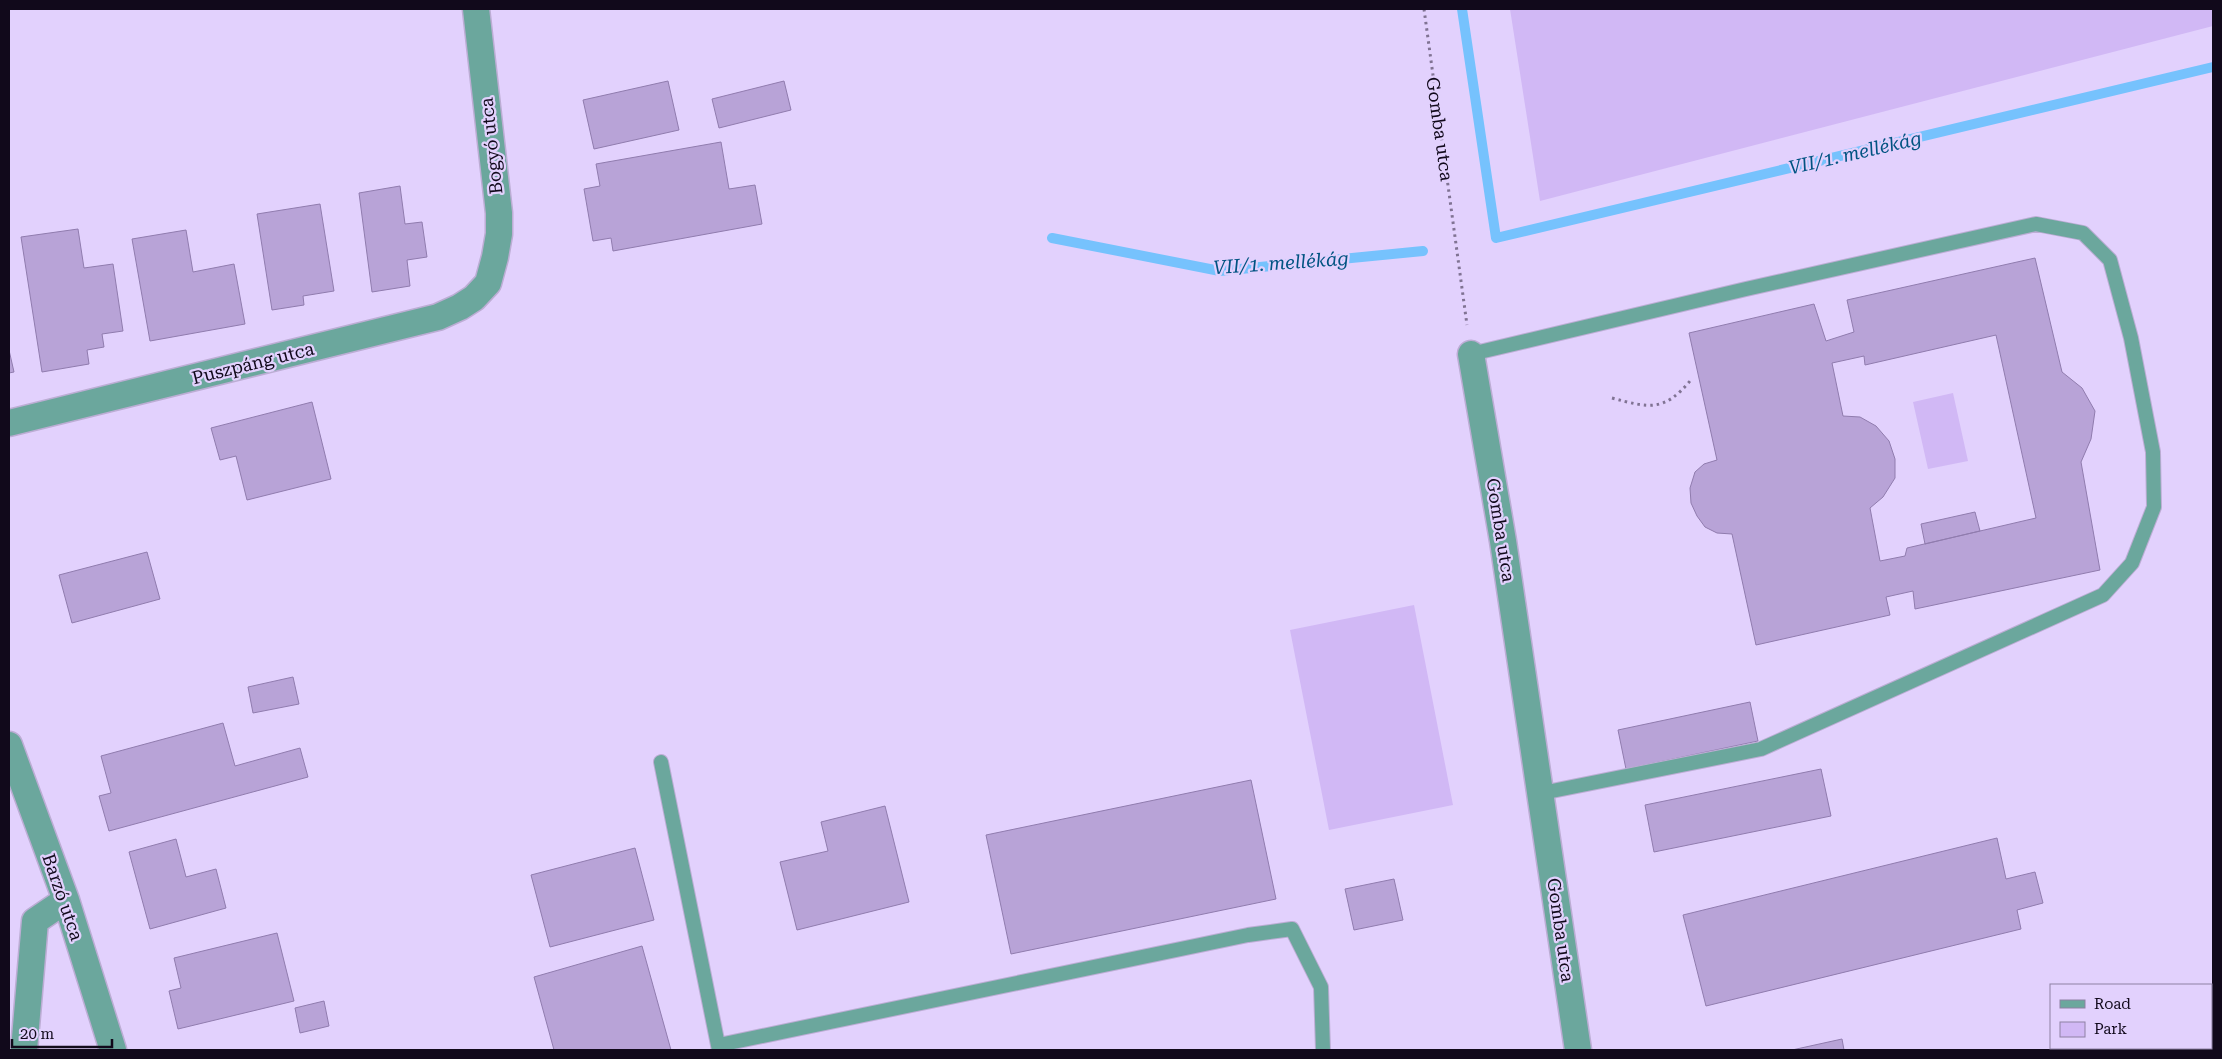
<svg xmlns="http://www.w3.org/2000/svg" width="2222" height="1059" font-family="'Roboto Serif',serif">
<rect width="100%" height="100%" fill="#e2d1fd"/>
<!-- green -->
<path fill="#d1b8f5" d="M 1510,9 L 2213,9 L 2213,26 L 1540,201 Z
M 1953,393 L 1968,461 L 1928,469 L 1913,402 Z
M 1414,605 L 1453,805 L 1329,830 L 1290,630 Z"/>
<g fill="none" stroke-linecap="round" stroke-linejoin="round">
<!-- stream -->
<path stroke="#76c2fd" stroke-width="10" d="M 1462,9 L 1496,238 L 2213,67
M 1052,238 L 1220,271 L 1423,251"/>
</g>
<!-- building -->
<path fill="#b8a3d7" stroke="#907cae" fill-rule="evenodd" d="M 668,81 L 679,130 L 594,149 L 583,100 Z
M 784,81 L 791,110 L 719,128 L 712,99 Z
M 721,142 L 729,189 L 755,185 L 762,224 L 613,251 L 611,238 L 593,241 L 584,189 L 600,186 L 596,164 Z
M 400,186 L 405,224 L 422,222 L 427,257 L 407,260 L 410,286 L 372,292 L 359,193 Z
M 320,204 L 334,291 L 303,296 L 304,305 L 272,310 L 257,214 Z
M 78,229 L 84,268 L 113,264 L 123,331 L 102,334 L 104,347 L 87,350 L 89,364 L 42,372 L 21,237 Z
M 186,230 L 193,272 L 234,264 L 245,324 L 150,341 L 132,239 Z
M 2035,258 L 2062,372 L 2082,388 L 2095,411 L 2091,439 L 2081,462 L 2100,570 L 1915,609 L 1913,591 L 1886,597 L 1890,615 L 1756,645 L 1732,534 L 1717,533 L 1705,527 L 1697,516 L 1691,503 L 1690,488 L 1695,472 L 1704,464 L 1717,460 L 1689,333 L 1814,304 L 1826,341 L 1854,332 L 1847,300 ZM 1996,335 L 2036,518 L 1907,548 L 1905,556 L 1880,561 L 1870,508 L 1883,497 L 1895,478 L 1895,459 L 1889,441 L 1876,426 L 1860,417 L 1843,416 L 1832,363 L 1864,356 L 1865,365 Z
M 9,350 L 14,372 L 9,373 Z
M 312,402 L 331,479 L 247,500 L 236,456 L 220,460 L 211,428 Z
M 1975,512 L 1980,531 L 1925,544 L 1921,524 Z
M 147,552 L 160,599 L 72,623 L 59,575 Z
M 293,677 L 299,704 L 253,713 L 248,687 Z
M 1750,702 L 1758,741 L 1626,769 L 1618,730 Z
M 223,723 L 235,766 L 300,748 L 308,777 L 109,831 L 99,796 L 111,793 L 101,756 Z
M 1821,769 L 1831,816 L 1654,852 L 1645,805 Z
M 1251,780 L 1276,899 L 1011,954 L 986,835 Z
M 885,806 L 909,902 L 797,930 L 780,862 L 828,851 L 821,822 Z
M 1997,838 L 2006,879 L 2035,872 L 2043,903 L 2017,910 L 2021,929 L 1706,1006 L 1683,915 Z
M 176,839 L 186,877 L 216,869 L 226,908 L 150,929 L 129,852 Z
M 635,848 L 654,920 L 550,947 L 531,875 Z
M 1394,879 L 1403,920 L 1354,930 L 1345,889 Z
M 277,933 L 294,1001 L 178,1029 L 169,991 L 181,988 L 174,958 Z
M 642,946 L 671,1050 L 554,1050 L 534,977 Z
M 324,1001 L 329,1026 L 300,1033 L 295,1008 Z
M 1842,1039 L 1844,1050 L 1792,1050 Z"/>
<g fill="none" stroke-linecap="round" stroke-linejoin="round">
<!-- lane casing -->
<g stroke="#bcadd4" stroke-width="16">
<path id="lane" d="M 1471,354 L 1746,289 L 2036,224 L 2083,233 L 2110,260 L 2131,338 L 2153,452 L 2154,507 L 2132,563 L 2103,595 L 1761,749 L 1542,793
M 661,762 L 719,1050
M 2211,1031 L 2213,1030
M 719,1045 L 1248,935 L 1292,929 L 1321,987 L 1323,1050
M 2135,1050 L 2145,1048"/>
</g>
<!-- street casing -->
<g stroke="#bcadd4" stroke-width="29">
<path id="street" d="M 1471,354 L 1503,541 L 1578,1050
M 9,423 L 438,317 L 460,307 L 474,298 L 488,283 L 495,257 L 499,234 L 499,213 L 476,9
M 9,745 L 66,900 L 113,1050
M 24,1050 L 35,921 L 66,900"/>
</g>
<!-- path -->
<path stroke="#807393" stroke-width="3" stroke-dasharray="2.5 4" stroke-linecap="butt" d="M 1424,9 L 1467,325
M 1612,398 C 1649,408 1664,412 1690,381"/>
<!-- lane -->
<use href="#lane" stroke="#6ba79d" stroke-width="14"/>
<!-- street -->
<use href="#street" stroke="#6ba79d" stroke-width="26"/>
</g>
<g text-anchor="middle" dominant-baseline="central" stroke-width="4.5" stroke-linejoin="round" paint-order="stroke">
<!-- street labels -->
<g font-size="18" fill="#11091b" stroke="#e2d1fd">
<text transform="translate(1440 129) rotate(82)">Gomba utca</text>
<text transform="translate(491 146) rotate(-96)">Bogyó utca</text>
<text transform="translate(253 363) rotate(-14)">Puszpáng utca</text>
<text transform="translate(1501 530) rotate(81)">Gomba utca</text>
<text transform="translate(63 897) rotate(71)">Barzó utca</text>
<text transform="translate(1561 930) rotate(82)">Gomba utca</text>
</g>
<!-- water labels -->
<g font-size="19" font-style="italic" fill="#005382" stroke="#e2d1fd">
<text transform="translate(1855 153) rotate(-13)">VII/1. mellékág</text>
<text transform="translate(1281 263) rotate(-4)">VII/1. mellékág</text>
</g>
</g>
<!-- border -->
<rect width="2222" height="1059" fill="none" stroke="#11091b" stroke-width="20"/>
<!-- legend -->
<rect x="2050" y="984" width="162" height="65" fill="#e2d1fd" stroke="#8e81a3"/>
<rect x="2060" y="1000" width="25" height="8" fill="#6ba79d" stroke="#8e81a3"/>
<text x="2094" y="1009" font-size="15" fill="#11091b">Road</text>
<rect x="2060" y="1022" width="25" height="15" fill="#d1b8f5" stroke="#8e81a3"/>
<text x="2094" y="1034" font-size="15" fill="#11091b">Park</text>
<!-- scale -->
<path d="M12 1039v8h100v-8" fill="none" stroke="#11091b" stroke-width="2.5"/>
<text x="20" y="1039" font-size="15" fill="#11091b" stroke="#e2d1fd" stroke-width="4" paint-order="stroke">20 m</text>
</svg>
